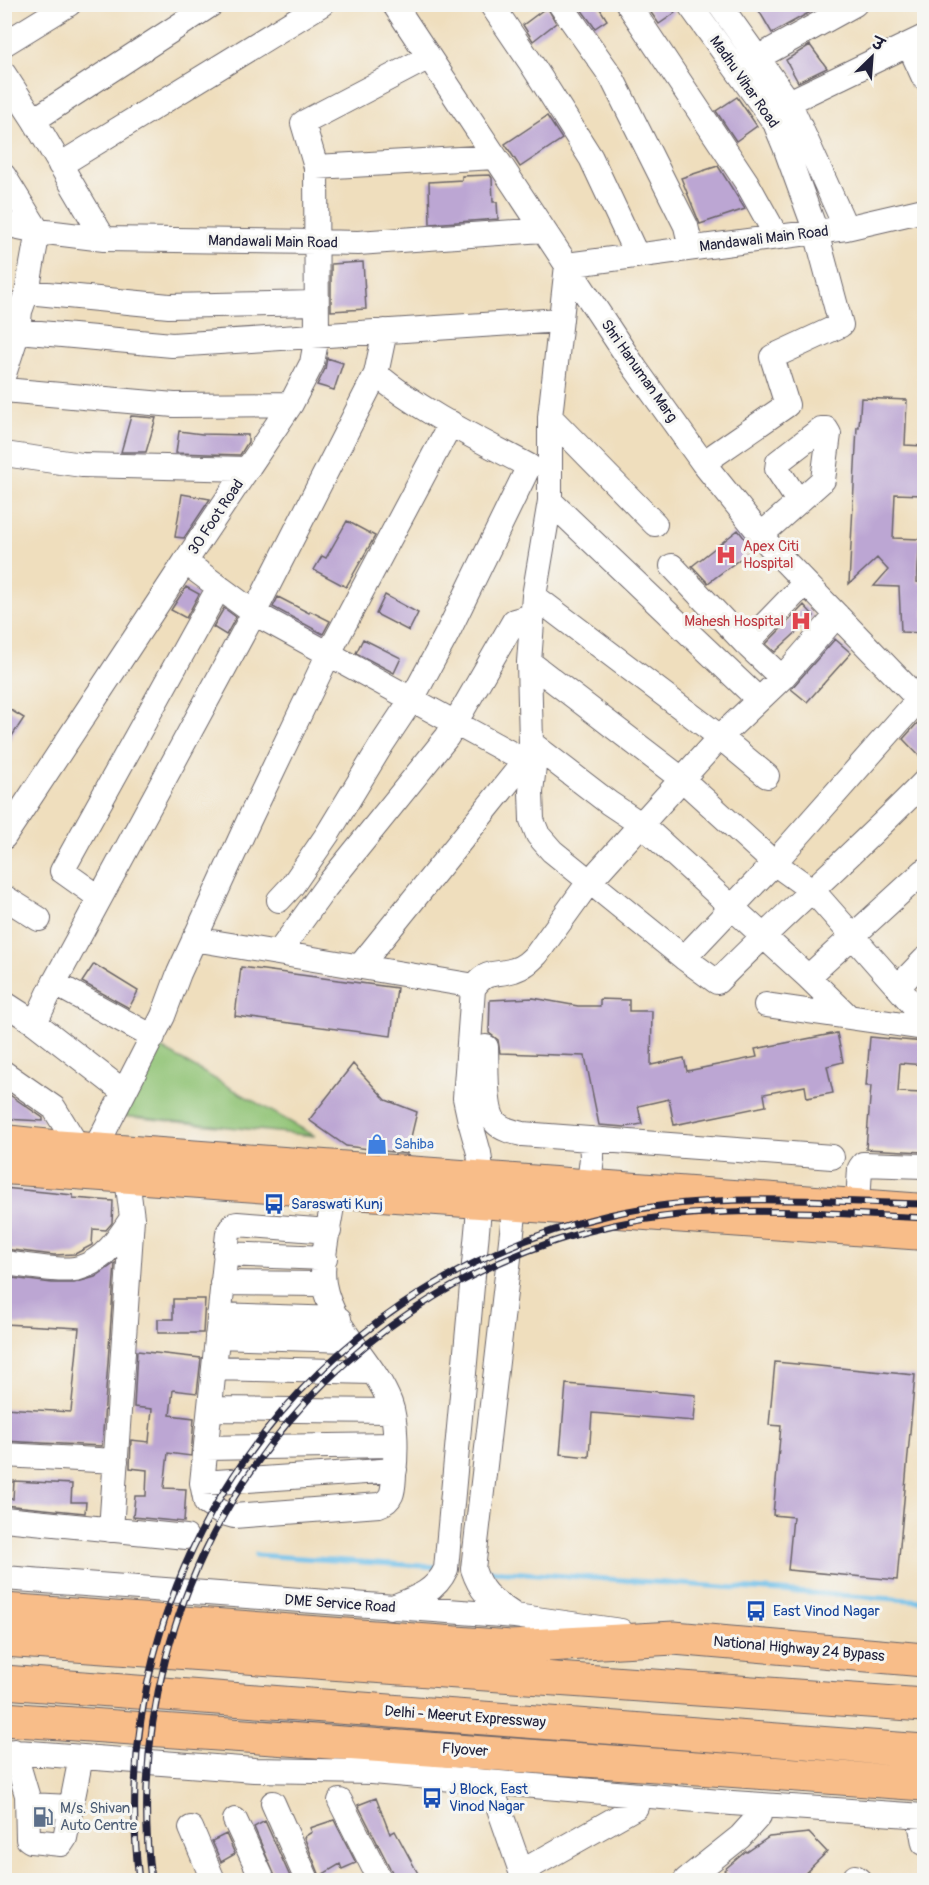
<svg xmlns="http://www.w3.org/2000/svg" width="929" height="1885" font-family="Pangolin,'Playpen Sans Deva',sans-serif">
<rect width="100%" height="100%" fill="#f6f6f2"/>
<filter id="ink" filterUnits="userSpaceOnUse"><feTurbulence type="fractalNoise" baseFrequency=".0167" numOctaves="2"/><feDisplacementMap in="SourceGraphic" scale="12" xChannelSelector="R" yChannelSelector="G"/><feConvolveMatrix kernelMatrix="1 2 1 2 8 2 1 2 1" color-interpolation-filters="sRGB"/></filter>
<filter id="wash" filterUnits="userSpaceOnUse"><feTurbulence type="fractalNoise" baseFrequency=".008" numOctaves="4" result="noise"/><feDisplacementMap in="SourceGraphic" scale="24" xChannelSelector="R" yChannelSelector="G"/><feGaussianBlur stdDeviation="1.35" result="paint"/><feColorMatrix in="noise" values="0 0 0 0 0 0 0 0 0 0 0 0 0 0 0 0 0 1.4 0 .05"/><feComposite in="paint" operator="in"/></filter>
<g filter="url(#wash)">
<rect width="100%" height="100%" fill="#efdebd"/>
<!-- green -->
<path fill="#90c375" stroke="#597258" stroke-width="1.5" d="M 159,1047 L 315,1136 L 123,1116 Z"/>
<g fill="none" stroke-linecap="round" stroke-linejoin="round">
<!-- stream -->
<path stroke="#6ebfe9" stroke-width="5" d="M 256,1555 L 438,1567
M 480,1570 L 924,1601"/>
</g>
<g id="blocks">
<!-- building -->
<path fill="#bca6d3" d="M 597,4 L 607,20 L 595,28 L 578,5 Z
M 645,4 L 669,4 L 675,13 L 659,24 Z
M 755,4 L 825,4 L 772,33 Z
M 547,7 L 556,23 L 533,41 L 523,25 Z
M 810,45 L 827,68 L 798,82 L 786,60 Z
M 737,97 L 757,126 L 736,141 L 716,111 Z
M 547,116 L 562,139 L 520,167 L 505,144 Z
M 718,166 L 745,209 L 700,224 L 681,178 Z
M 490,175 L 492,178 L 493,202 L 497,202 L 498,219 L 430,224 L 429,182 L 462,180 L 462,176 Z
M 363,262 L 366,309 L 331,311 L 331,264 Z
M 327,358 L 343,363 L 334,390 L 317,385 L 325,369 Z
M 861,398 L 907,400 L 905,445 L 924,446 L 923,495 L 895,494 L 893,538 L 920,539 L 917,582 L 924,583 L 924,633 L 901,632 L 899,587 L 874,586 L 888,570 L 877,558 L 849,584 L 857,427 L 859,427 Z
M 131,416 L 156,418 L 146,452 L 121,452 Z
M 179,431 L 202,434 L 248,435 L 248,442 L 240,455 L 176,453 Z
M 182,494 L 210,499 L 184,538 L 175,537 Z
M 347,521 L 375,536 L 346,587 L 314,570 L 322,556 L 326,558 Z
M 738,530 L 753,549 L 708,583 L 692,566 Z
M 186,587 L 199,594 L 186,618 L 171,610 Z
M 385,595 L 418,613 L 409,631 L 376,614 Z
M 278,597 L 309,613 L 310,611 L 330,621 L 323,634 L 273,607 Z
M 804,605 L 814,616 L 775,652 L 766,644 Z
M 224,608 L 236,617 L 226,635 L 213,627 Z
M 363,639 L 401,658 L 394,673 L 356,653 Z
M 835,639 L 851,653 L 807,702 L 791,689 Z
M 4,706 L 24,718 L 4,748 Z
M 921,719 L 924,719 L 924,761 L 903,739 Z
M 94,964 L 138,991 L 129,1008 L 82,982 Z
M 241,967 L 397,988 L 391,1036 L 235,1016 Z
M 533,998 L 578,1006 L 600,1006 L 600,999 L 629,1000 L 629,1011 L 652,1011 L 651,1065 L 684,1058 L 687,1071 L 757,1057 L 755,1049 L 837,1033 L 843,1062 L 827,1066 L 833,1093 L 807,1098 L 805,1086 L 764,1094 L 766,1106 L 674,1125 L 669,1099 L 638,1106 L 642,1124 L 625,1127 L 599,1125 L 585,1056 L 500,1053 L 498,1040 L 489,1033 L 490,1000 Z
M 870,1037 L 924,1042 L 924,1065 L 900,1063 L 898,1092 L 924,1093 L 924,1152 L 866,1149 L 871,1086 L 866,1086 Z
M 353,1064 L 386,1100 L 417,1112 L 407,1154 L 346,1146 L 309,1120 Z
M 4,1091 L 43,1118 L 43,1121 L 4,1119 Z
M 4,1188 L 73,1195 L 73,1198 L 113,1201 L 112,1223 L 106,1230 L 93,1229 L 92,1245 L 75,1254 L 54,1255 L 4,1249 Z
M 115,1263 L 102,1446 L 4,1441 L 4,1408 L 71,1412 L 79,1328 L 4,1324 L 4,1277 L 52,1283 L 74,1283 L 95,1277 Z
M 173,1299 L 205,1299 L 203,1333 L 158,1333 L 158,1319 L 173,1319 Z
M 137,1351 L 201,1358 L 197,1393 L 173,1390 L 170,1415 L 194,1418 L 191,1456 L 168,1453 L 164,1488 L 186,1489 L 184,1522 L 133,1517 L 135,1496 L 146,1496 L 147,1470 L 130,1468 L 131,1440 L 149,1442 L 152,1409 L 134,1407 Z
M 775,1362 L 915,1375 L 897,1580 L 788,1570 L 793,1517 L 773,1515 L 781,1426 L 769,1425 Z
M 566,1384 L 696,1395 L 694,1421 L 592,1413 L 589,1457 L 560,1454 Z
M 14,1481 L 72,1484 L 71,1502 L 86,1502 L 85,1513 L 4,1505 L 4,1499 L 13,1499 Z
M 376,1798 L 390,1834 L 395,1831 L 422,1881 L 394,1881 L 393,1874 L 358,1805 Z
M 334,1820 L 356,1863 L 342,1869 L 340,1864 L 320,1876 L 304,1837 L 312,1832 L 310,1828 Z
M 265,1821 L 292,1881 L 277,1881 L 254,1827 Z
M 809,1833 L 827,1852 L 797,1881 L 734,1881 L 724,1870 L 746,1851 L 747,1852 L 769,1837 Z
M 226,1834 L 235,1854 L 221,1862 L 212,1841 Z"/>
</g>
</g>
<g filter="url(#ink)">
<use href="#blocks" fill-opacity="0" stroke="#6a6468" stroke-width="1.5"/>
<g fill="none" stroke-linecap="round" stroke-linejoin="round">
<!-- minor casing -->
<g stroke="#6a6468" stroke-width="26">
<path id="minor" d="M 394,4 L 635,368 L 703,463 L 770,546 L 924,705
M 491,4 L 531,63 L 591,158 L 637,256
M 560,4 L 611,76 L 686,226 L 691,248
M 628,4 L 747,183 L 777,237
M 689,4 L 775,123 L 785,147 L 816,232 L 841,325 L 772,357 L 787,405 L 703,463
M 719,4 L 789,102 L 846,228
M 4,44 L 69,4
M 909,45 L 924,78
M 429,57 L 303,123 L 316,167 L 317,336 L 312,363 L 291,404 L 185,562 L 254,613 L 534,766
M 747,69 L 757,58 L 855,4
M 4,74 L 34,120 L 104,239
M 789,102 L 924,37
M 34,120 L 212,4
M 60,165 L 322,4
M 316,167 L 495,157
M 4,176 L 38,231 L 27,292 L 20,311 L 18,331 L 4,374
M 924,210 L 846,228 L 567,265 L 550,417 L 550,501 L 534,596 L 529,662 L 531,743 L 534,766 L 531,792 L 532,820 L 538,835 L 552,851 L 684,958 L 717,982 C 785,913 857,851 924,782
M 4,224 L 38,231 L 104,239 L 315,242 L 358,243 L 543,230
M 27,292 L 169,306 L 316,303
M 18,331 L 172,345 L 561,320
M 4,390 L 174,405 L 291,404
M 550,417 L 655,524
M 4,454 L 82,465 L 248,469
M 550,501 L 758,699
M 761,535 L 823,480 L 829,434 L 826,429 L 821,429 L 778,462 L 777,469 L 798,501
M 672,566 L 746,644 L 782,678
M 534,596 L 720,737 L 767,776
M 746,644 L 805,583
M 529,662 L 683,780 L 774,863 L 813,891 L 924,1017
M 531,743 L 609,803 L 642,825 L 808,977 L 849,1017
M 4,837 L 185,562
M 4,897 L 39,919
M 100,898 L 62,871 L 219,587
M 279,900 L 292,886 L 327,835 L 382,744 L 412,699 L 447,634 L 529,466 C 478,439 420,411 376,374
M 194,939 L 475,986
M 279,952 L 326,887 L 447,737 L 514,621 L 532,616
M 684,958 L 774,863 L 919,699
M 360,966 L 525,761
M 808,977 L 924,871
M 54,983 L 153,1037
M 898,987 L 924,960
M 4,1003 L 35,1023 L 124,1092
M 766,1005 L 924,1028
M 35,1023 L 54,983 L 254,613 L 376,374 L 385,331
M 486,1047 C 487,1065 484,1111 496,1123 C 503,1130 513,1132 522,1134 L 832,1157
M 4,1073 L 54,1108 L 78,1147
M 95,1149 L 163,1016 L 179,973 L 249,820 L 329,653 L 451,423
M 589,1184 L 592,1158 L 591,1139
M 513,1187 L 515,1206 L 473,1569 C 482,1596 493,1600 514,1615
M 858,1204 L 860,1168 L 863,1164 L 924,1166
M 329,1231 L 237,1224 L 233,1225 L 228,1233 L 202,1483 L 206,1503 L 220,1512 L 234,1516 L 379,1505 C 394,1500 393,1489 394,1475 C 396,1456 397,1421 390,1403 C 374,1361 332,1330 324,1284 C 320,1260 331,1218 334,1193
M 225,1254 L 325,1258
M 4,1263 C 23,1265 63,1273 79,1268 C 104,1261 119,1238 132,1218
M 222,1283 L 324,1284
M 219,1315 L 339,1319
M 217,1336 L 349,1340
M 214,1368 L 371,1372
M 210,1409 L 392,1411
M 206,1448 L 395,1445
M 4,1455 L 116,1461
M 202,1483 L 395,1470
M 4,1519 L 186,1537
M 111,1530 L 132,1218 L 127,1178
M 4,1578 L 515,1616 L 621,1631
M 390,1608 C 414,1599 435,1593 446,1569 L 482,1177 L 479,1153 L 470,1121 L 465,1098 L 473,989 C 485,969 496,976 514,970 C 524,967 530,961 537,954 L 589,882 L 720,737 L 782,678 L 837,615
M 4,1751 L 254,1770 L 372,1772 L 732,1803 L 924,1816
M 14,1751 L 27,1795 L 28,1839 L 31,1841 L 61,1844 L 65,1838 L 81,1757
M 495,1797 L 524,1880
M 340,1801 L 380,1880
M 273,1803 L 307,1880
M 28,1805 L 71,1807
M 235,1820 L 263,1880
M 921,1827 L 924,1843
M 191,1828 L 213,1880
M 521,1872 L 636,1807
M 855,1877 L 859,1880
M 686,1880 L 740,1837 L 759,1816"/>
</g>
<!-- major casing -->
<g stroke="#6a6468" stroke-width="32">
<path id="major" d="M 4,1140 L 52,1145 L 924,1209
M 4,1169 L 924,1235"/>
</g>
<!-- highway casing -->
<g stroke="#6a6468" stroke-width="35">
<path id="highway" d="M 4,1610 L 511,1647 L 674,1638 L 924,1660
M 4,1640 L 924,1705
M 4,1682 L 924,1751
M 4,1719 L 924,1784"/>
</g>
<!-- minor -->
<use href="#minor" stroke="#fff" stroke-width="24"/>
<!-- major -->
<use href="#major" stroke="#f8bd89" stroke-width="30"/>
<!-- highway -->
<use href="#highway" stroke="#f8bd89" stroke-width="33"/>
<!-- rail casing -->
<g stroke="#22223b" stroke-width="7">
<path id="rail" d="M 139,1880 C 102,1570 305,1285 609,1215 C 712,1191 820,1202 924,1204
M 151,1880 C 114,1577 315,1290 614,1225 C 716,1203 821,1213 924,1218"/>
</g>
<!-- rail -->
<use href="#rail" stroke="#f6f6f2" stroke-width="4.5" stroke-dasharray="14" stroke-linecap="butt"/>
</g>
</g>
<!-- icons -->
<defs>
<g id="hospital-bare" transform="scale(1.62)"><path d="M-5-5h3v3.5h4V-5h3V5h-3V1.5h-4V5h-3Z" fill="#e0444e" stroke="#f6f6f2" stroke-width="2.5" paint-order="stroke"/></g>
<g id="shop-bare" transform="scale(1.62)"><path d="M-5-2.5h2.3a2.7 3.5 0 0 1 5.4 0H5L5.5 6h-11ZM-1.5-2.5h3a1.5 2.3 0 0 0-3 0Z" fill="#3f7fe0" stroke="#f6f6f2" stroke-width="2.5" paint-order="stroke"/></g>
<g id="bus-bare" transform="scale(1.62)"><path d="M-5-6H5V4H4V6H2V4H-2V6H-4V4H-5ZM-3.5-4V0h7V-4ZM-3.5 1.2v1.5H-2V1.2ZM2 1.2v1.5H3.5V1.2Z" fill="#1a4fb4" stroke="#f6f6f2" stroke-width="2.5" paint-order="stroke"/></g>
<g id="fuel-bare" transform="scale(1.62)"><path d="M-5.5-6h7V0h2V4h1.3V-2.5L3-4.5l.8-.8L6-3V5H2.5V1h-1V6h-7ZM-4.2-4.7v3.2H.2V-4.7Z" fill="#5c6f8a" stroke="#f6f6f2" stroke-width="2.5" paint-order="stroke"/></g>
</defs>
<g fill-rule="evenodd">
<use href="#hospital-bare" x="726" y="555"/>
<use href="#hospital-bare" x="801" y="621"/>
<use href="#shop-bare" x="377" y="1144"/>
<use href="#bus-bare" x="274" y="1204"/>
<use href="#bus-bare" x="756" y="1611"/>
<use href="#bus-bare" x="432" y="1798"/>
<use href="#fuel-bare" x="43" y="1817"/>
</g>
<g text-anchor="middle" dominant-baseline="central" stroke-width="6" stroke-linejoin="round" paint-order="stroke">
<!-- street labels -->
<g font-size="15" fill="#22223b" stroke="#f6f6f2">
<text transform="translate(744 82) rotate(55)">Madhu Vihar Road</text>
<text transform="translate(764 239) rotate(-7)">Mandawali Main Road</text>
<text transform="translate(273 242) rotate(1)">Mandawali Main Road</text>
<text transform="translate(639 371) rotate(55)">Shri Hanuman Marg</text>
<text transform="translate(216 517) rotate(-56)">30 Foot Road</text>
<text transform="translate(340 1604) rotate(4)">DME Service Road</text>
<text transform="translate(799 1649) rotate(5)">National Highway 24 Bypass</text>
<text transform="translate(465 1717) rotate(4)">Delhi - Meerut Expressway</text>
<text transform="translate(465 1750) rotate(4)">Flyover</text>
</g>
<!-- health labels -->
<g font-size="15" fill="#be3a42" stroke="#f6f6f2" text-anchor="start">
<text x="743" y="546">Apex Citi<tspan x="743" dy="17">Hospital</tspan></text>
<text x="784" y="621" text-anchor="end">Mahesh Hospital</text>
</g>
<!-- shop labels -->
<g font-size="15" fill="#366cbe" stroke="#f6f6f2" text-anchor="start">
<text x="394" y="1144">Sahiba</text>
</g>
<!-- transit labels -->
<g font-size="15" fill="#164399" stroke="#f6f6f2" text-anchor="start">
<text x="291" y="1204">Saraswati Kunj</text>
<text x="773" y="1611">East Vinod Nagar</text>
<text x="449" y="1789">J Block, East<tspan x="449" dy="17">Vinod Nagar</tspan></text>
</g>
<!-- service labels -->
<g font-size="15" fill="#4e5e75" stroke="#f6f6f2" text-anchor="start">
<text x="60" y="1808">M/s. Shivan<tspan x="60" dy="17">Auto Centre</tspan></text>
</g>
</g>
<!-- margin -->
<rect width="929" height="1885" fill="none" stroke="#f6f6f2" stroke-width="24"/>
<!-- north arrow -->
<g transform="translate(872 57) rotate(25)" stroke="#f6f6f2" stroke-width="4.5" paint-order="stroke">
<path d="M0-4.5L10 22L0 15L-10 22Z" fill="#22223b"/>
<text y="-9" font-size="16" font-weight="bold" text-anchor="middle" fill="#22223b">उ</text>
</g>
</svg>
